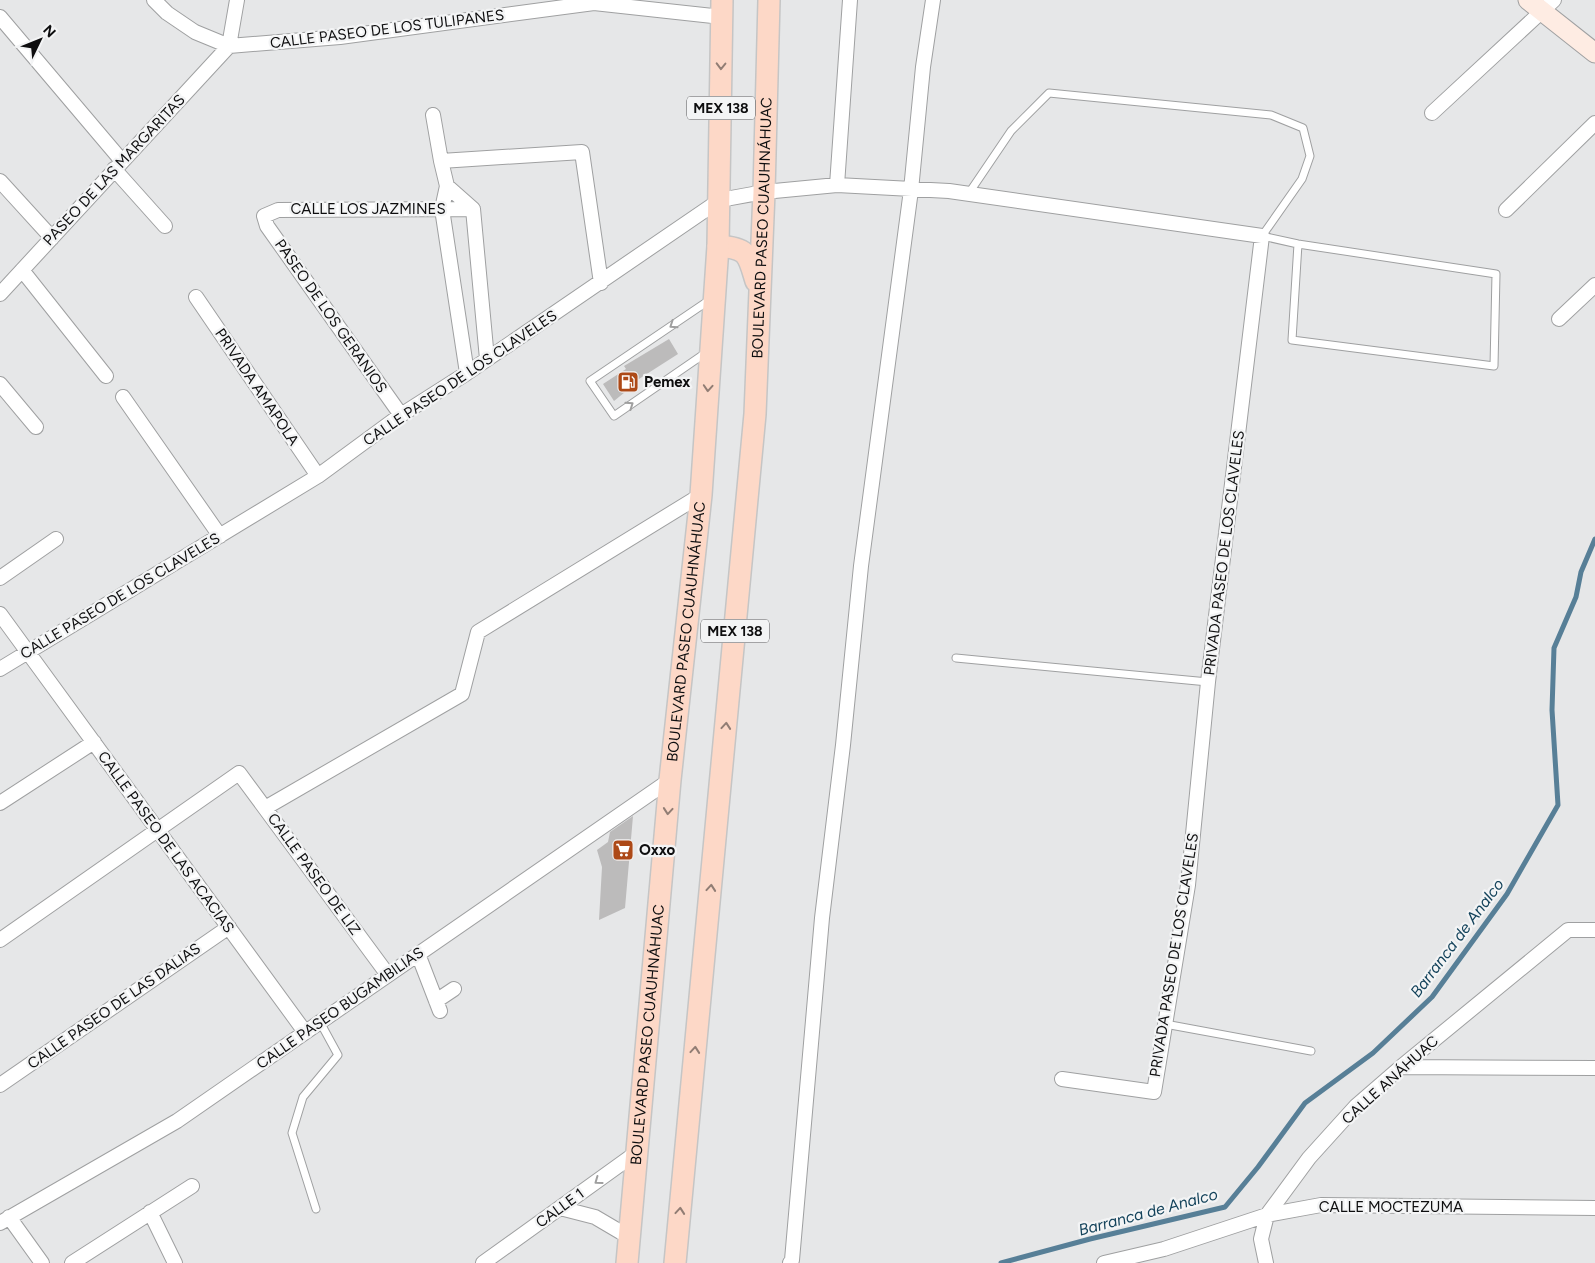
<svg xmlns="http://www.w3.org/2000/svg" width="1595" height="1263" font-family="Figtree,sans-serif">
<rect width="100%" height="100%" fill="#e6e7e8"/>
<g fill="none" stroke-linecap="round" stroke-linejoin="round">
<!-- stream -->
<path stroke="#577f97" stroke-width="5" d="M 1001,1263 L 1090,1239 L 1225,1207 L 1258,1167 L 1305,1103 L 1373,1053 L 1432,997 L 1507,894 L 1558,805 L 1552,710 L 1554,648 L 1576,597 L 1581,572 L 1595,539"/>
</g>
<!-- building -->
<path fill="#bcbbbb" d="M 669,339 L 678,354 L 628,386 L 630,388 L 614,401 L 603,384 L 626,369 L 624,366 Z
M 633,816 L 625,908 L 599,920 L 602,867 L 597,850 L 608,842 L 610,832 Z"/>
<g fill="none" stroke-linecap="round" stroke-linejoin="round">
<!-- lane casing -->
<g stroke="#9fa0a1" stroke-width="9">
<path id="lane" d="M 969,193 L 1011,131 L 1049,93 L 1271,115 L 1303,128 L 1310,156 L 1302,179 L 1262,236 L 1298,244 L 1496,274 L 1494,366 L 1292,340 L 1298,244
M 707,352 L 614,416 L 590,381 L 711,299
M 956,658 L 1208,682
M 1165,1024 L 1311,1051
M 316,1209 L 292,1133 L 303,1097 L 338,1055 L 320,1022"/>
</g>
<!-- street casing -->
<g stroke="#9fa0a1" stroke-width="16">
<path id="street" d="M 154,0 L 167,13 L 195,32 L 229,46 L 340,37 L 594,3 L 722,17
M 0,17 L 122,161
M 229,46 L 237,0
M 1432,113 L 1554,0
M 433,115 L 441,161 L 447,186 L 442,209 L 467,373
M 441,161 L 582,152 L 601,283
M 114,169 L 165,226
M 0,181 L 52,238
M 837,185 L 850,0
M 447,186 L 473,209 L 487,359
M 1506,210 L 1595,123
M 22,270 L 106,376
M 0,294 L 229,46
M 196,297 L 318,476
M 1559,319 L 1595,285
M 0,384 L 36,427
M 123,397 L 220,536
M 401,415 L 267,226 L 264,216 L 278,210 L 473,209
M 0,578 L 56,539
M 0,614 L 305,1032
M 0,669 L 318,476 L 401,415 L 467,373 L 720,200 L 764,192 L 837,185 L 949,191 L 1262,236 L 1208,682 L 1188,885 L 1154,1092 L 1062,1079
M 0,803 L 94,742
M 265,808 L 462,694 L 478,632 L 701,495
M 0,940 L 239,773 L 388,975
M 418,954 L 440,1011
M 436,1001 L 454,989
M 1401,1067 L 1595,1068
M 0,1085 L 229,927
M 560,1208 L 595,1217 L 629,1237
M 150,1212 L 175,1263
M 9,1217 L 42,1263
M 0,1223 L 177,1121 L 670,780
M 72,1263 L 192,1186
M 483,1263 L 636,1153
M 790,1263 L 792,1260 L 822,918 L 843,745 L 861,566 L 911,190 L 923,67 L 933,0
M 1104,1263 L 1164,1249 L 1267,1215 L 1321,1205 L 1595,1208
M 1266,1263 L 1261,1239 L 1267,1215 L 1309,1158 L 1356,1106 L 1401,1067 L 1568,930 L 1595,930"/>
</g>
<!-- secondary casing -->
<g stroke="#9fa0a1" stroke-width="21">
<path id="secondary" d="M 1528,0 L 1595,53"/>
</g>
<!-- primary casing -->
<g stroke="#c5c5c5" stroke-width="24">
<g id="primary">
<path d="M 718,246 C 749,248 748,255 756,281"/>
<path id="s1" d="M 627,1263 L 670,780 L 701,495 L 718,246 L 722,0"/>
<path id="s2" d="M 675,1263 L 755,414 L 764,192 L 769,0"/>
</g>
</g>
<!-- lane -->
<use href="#lane" stroke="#fff" stroke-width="7"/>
<!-- street -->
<use href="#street" stroke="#fff" stroke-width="14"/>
<!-- secondary -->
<use href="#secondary" stroke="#feece3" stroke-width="19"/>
<!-- primary -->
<use href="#primary" stroke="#fdd8c7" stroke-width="21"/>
</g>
<!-- one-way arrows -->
<defs><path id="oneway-chevron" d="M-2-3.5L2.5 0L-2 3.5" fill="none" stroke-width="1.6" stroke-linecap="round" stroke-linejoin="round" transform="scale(1.25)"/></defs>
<g stroke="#917d74">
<use href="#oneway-chevron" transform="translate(721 66) rotate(91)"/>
<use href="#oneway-chevron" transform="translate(708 388) rotate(94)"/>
<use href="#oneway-chevron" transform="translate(726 726) rotate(-85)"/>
<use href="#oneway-chevron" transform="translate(668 811) rotate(95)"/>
<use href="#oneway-chevron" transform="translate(711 888) rotate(-85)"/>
<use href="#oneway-chevron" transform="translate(695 1050) rotate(-85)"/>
<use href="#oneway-chevron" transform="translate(680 1211) rotate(-85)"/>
</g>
<g stroke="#9f9f9f">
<use href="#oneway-chevron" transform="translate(673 325) rotate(146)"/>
<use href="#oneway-chevron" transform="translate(630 405) rotate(-35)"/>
<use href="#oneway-chevron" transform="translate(598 1181) rotate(144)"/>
</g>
<!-- icons -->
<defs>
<g id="fuel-square" transform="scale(1.125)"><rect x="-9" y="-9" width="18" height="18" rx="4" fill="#ad4917" stroke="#f3f4f5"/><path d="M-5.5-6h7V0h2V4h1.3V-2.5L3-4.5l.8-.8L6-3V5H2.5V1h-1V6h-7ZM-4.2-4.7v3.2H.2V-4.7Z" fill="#fff"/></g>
<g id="supermarket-square" transform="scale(1.125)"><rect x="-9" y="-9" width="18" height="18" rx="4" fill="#ad4917" stroke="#f3f4f5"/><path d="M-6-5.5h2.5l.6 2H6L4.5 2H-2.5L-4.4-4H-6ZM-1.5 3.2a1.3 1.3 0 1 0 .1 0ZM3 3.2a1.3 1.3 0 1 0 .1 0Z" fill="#fff"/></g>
</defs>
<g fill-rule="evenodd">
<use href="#fuel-square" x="628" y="382"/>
<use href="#supermarket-square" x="623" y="850"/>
</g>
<g text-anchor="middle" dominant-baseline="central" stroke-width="4.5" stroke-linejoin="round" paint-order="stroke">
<!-- shield labels -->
<g fill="#f3f4f5" stroke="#535354" stroke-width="1">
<rect x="687" y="96.5" width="68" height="23" rx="4"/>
<rect x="701" y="619.5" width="68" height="23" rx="4"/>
</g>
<g font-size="14" font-weight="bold" fill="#0e0e0f">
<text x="721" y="108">MEX 138</text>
<text x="735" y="631">MEX 138</text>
</g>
<!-- street labels -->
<g font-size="15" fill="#0e0e0f" stroke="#f3f4f5">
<text transform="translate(387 29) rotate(-7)">CALLE PASEO DE LOS TULIPANES</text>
<text transform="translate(114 170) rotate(-47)">PASEO DE LAS MARGARITAS</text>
<text x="368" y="209">CALLE LOS JAZMINES</text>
<text stroke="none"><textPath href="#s2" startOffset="1039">BOULEVARD PASEO CUAUHNÁHUAC</textPath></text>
<text transform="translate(331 316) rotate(55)">PASEO DE LOS GERANIOS</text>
<text transform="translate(460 378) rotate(-34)">CALLE PASEO DE LOS CLAVELES</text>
<text transform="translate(257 387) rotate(56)">PRIVADA AMAPOLA</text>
<text transform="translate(1224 553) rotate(-83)">PRIVADA PASEO DE LOS CLAVELES</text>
<text transform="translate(120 596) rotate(-31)">CALLE PASEO DE LOS CLAVELES</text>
<text stroke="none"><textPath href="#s1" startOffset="634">BOULEVARD PASEO CUAUHNÁHUAC</textPath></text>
<text transform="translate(166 842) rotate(54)">CALLE PASEO DE LAS ACACIAS</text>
<text transform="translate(314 874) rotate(54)">CALLE PASEO DE LIZ</text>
<text transform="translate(1174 955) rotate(-81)">PRIVADA PASEO DE LOS CLAVELES</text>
<text transform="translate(114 1006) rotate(-35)">CALLE PASEO DE LAS DALIAS</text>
<text transform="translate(340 1008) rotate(-35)">CALLE PASEO BUGAMBILIAS</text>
<text stroke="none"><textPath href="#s1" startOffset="229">BOULEVARD PASEO CUAUHNÁHUAC</textPath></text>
<text transform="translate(1390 1080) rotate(-42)">CALLE ANÁHUAC</text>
<text x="1391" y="1207">CALLE MOCTEZUMA</text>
<text transform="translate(560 1208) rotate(-36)">CALLE 1</text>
</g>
<!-- poi labels -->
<g font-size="15" font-weight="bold" fill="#0e0e0f" stroke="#f3f4f5" text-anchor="start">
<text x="644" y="382">Pemex</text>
<text x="639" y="850">Oxxo</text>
</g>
<!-- water labels -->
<g font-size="16" font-style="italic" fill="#14435b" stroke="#f3f4f5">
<text transform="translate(1457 938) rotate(-53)">Barranca de Analco</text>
<text transform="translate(1148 1212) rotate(-15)">Barranca de Analco</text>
</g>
</g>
<!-- north arrow -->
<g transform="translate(40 40) rotate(47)" stroke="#f3f4f5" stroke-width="4" paint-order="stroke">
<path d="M0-4L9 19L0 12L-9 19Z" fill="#0e0e0f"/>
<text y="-8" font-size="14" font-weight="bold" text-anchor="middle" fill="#0e0e0f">N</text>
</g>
</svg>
